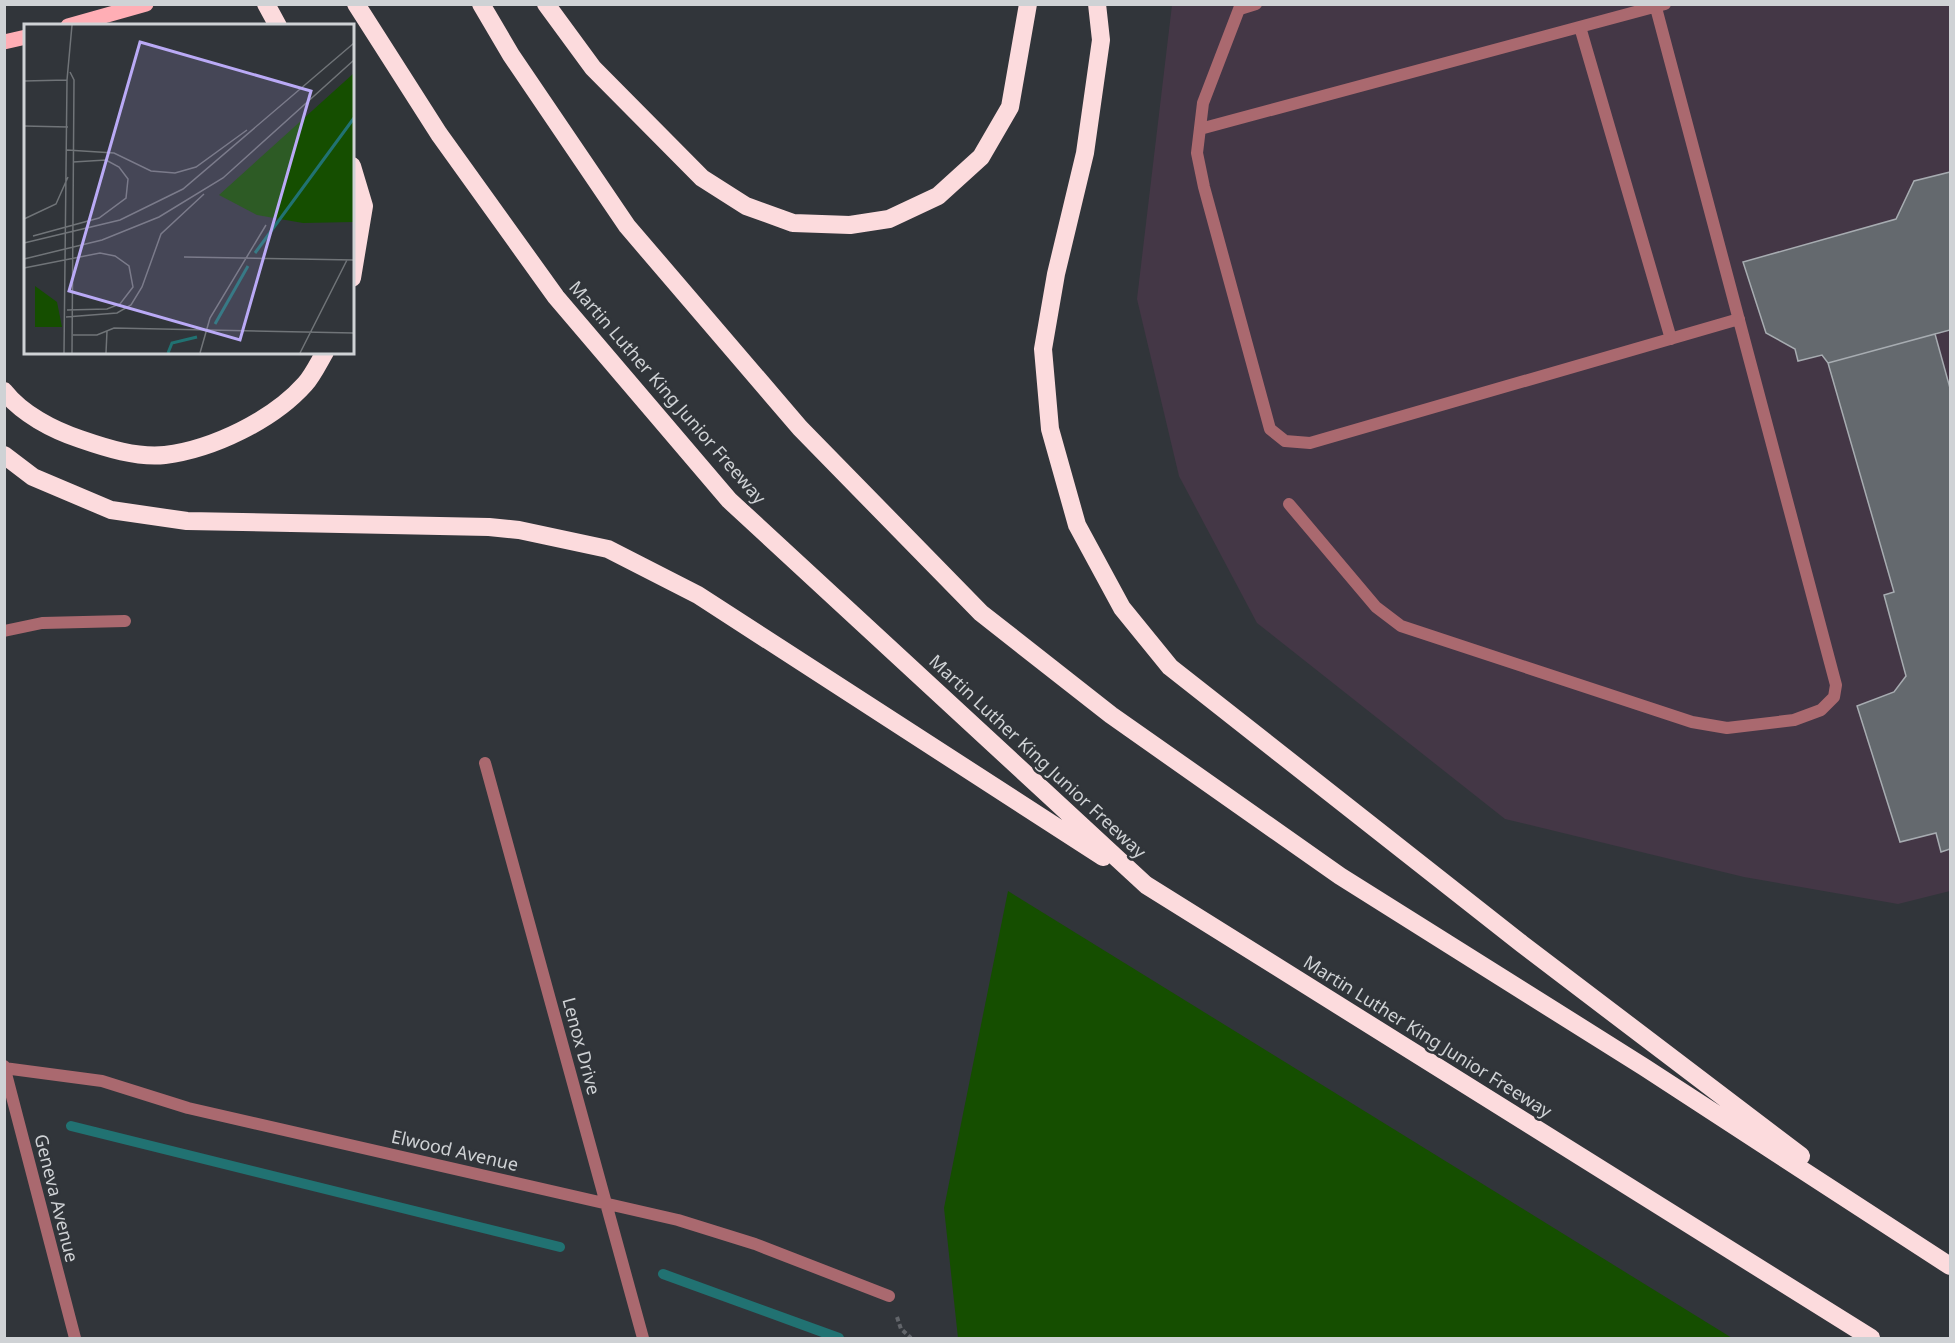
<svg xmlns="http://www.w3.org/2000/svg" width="1955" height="1343" font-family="'Noto Sans',sans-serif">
<rect width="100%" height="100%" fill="#31353a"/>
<!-- commercial -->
<path fill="#443746" d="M 1172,5 L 1950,5 L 1950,891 L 1898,904 L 1744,877 L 1505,819 L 1257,623 L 1179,476 L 1137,299 Z"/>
<!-- green -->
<path fill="#154e00" d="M 1008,891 L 1732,1338 L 958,1338 L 944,1208 Z"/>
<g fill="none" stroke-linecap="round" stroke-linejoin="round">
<!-- stream -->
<path stroke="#217272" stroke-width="10" d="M 71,1126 L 560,1247
M 663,1274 L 839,1338"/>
</g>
<!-- building -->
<path fill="#64696e" stroke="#a7acb1" stroke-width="1.5" d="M 1950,172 L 1950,330 L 1828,363 L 1822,355 L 1798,361 L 1795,349 L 1766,333 L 1743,262 L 1896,219 L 1914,181 Z
M 1935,334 L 1950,388 L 1950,849 L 1941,852 L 1936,833 L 1900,842 L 1857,706 L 1894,692 L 1906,676 L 1884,595 L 1894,592 L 1828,363 Z"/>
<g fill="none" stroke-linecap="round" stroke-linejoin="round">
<!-- path -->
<path stroke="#62656a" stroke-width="4" stroke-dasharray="4.5 3" stroke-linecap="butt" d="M 897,1317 L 901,1329 L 911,1338"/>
<!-- service -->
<path stroke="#aa696f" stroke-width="12" d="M 1241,4 L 1203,103 L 1197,153 L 1204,187 L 1270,429 L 1285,441 L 1310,443 L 1739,319
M 1240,9 L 1256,4
M 1580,27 L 1671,339
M 1200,129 L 1665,4
M 1289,504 L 1376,607 L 1401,626 L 1692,722 L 1727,728 L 1794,720 L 1821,710 L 1834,697 L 1836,685 L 1655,4
M 4,631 L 42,623 L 125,621"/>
<!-- minor -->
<path stroke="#aa696f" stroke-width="12" d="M 485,763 L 643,1338
M 4,1066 L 75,1338
M 4,1068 L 102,1081 L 188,1108 L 678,1220 L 755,1244 L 889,1296"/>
<!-- primary -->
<path stroke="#ffaeb5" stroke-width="15" d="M 68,26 L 146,4
M 4,42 L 26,37"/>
<!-- motorway -->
<path stroke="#fcdbdd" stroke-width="18" d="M 266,4 L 278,26
M 356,4 L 439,134 L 556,297 L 729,500 L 1146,885 L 1871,1338
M 481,4 L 511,55 L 627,226 L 800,428 L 981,613 L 1111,715 L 1340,876 L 1644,1067 L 1950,1266
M 546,4 L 593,68 L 702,178 L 746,206 L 793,223 L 850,225 L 889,219 L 938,196 L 981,157 L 1010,107 L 1028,4
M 1097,4 L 1101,40 L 1085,153 L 1056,274 L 1043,349 L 1050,429 L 1077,525 L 1122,608 L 1170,667 L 1522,944 L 1801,1156
M 352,166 L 364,206 L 352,278
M 4,391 C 22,414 53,430 80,439 C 106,448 137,458 165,455 C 213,449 273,420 305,384 C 313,375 319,362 325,352
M 4,455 L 33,477 L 111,510 L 187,521 L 489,527 L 519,530 L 608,549 L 698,595 L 1103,857"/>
</g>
<g text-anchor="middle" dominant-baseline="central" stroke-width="5" stroke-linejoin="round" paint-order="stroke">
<!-- street labels -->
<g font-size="18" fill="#cfd2d5" stroke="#31353a">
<text transform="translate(668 392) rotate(49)">Martin Luther King Junior Freeway</text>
<text transform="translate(1038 756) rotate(43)">Martin Luther King Junior Freeway</text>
<text transform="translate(1428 1036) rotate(32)">Martin Luther King Junior Freeway</text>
<text transform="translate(582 1046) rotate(75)">Lenox Drive</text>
<text transform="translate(455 1150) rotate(13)">Elwood Avenue</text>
<text transform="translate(57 1198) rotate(76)">Geneva Avenue</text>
</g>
</g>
<!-- overview -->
<g transform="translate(24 24)">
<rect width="330" height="330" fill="#31353a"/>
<path d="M 330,49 L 330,198 L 279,199 L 233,191 L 195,171 ZM 11,262 L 33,278 L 38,303 L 11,303 Z" fill="#154e00"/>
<path fill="none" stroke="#217272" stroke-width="3" d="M 231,229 L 330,94M 191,300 L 224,242M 144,329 L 148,319 L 173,313"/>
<path fill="none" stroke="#707478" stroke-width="1.5" d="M 46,48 L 50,56 L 48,329M 0,57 L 43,56M 0,102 L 44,103M 43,126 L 90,129 L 127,147 L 151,149 L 172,143 L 223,106M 0,195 L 32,180 L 44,153M 9,212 L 75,194 L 102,174 L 104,155 L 95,143 L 82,136 L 49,138M 0,219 L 96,196 L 159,165 L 330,19M 160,233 L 330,236M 0,235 L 78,216 L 135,193 L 199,154 L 330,36M 0,244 L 76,229 L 91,232 L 105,242 L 109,263 L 96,280 L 83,285 L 43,286M 42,293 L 93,289 L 107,281 L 118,263 L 137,210 L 180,170M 49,311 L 73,311 L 90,304 L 330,309M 40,329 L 43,56 L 48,1M 82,329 L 83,307M 176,329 L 186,294 L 242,201M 276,329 L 323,236"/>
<path fill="#baaaf6" fill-opacity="0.15" stroke="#baaaf6" stroke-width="3" d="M 116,18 L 287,67 L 216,316 L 45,267 Z"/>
<rect width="330" height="330" fill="none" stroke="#cfd2d5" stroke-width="3"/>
</g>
<!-- border -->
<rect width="1955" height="1343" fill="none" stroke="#cfd2d5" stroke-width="12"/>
</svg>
